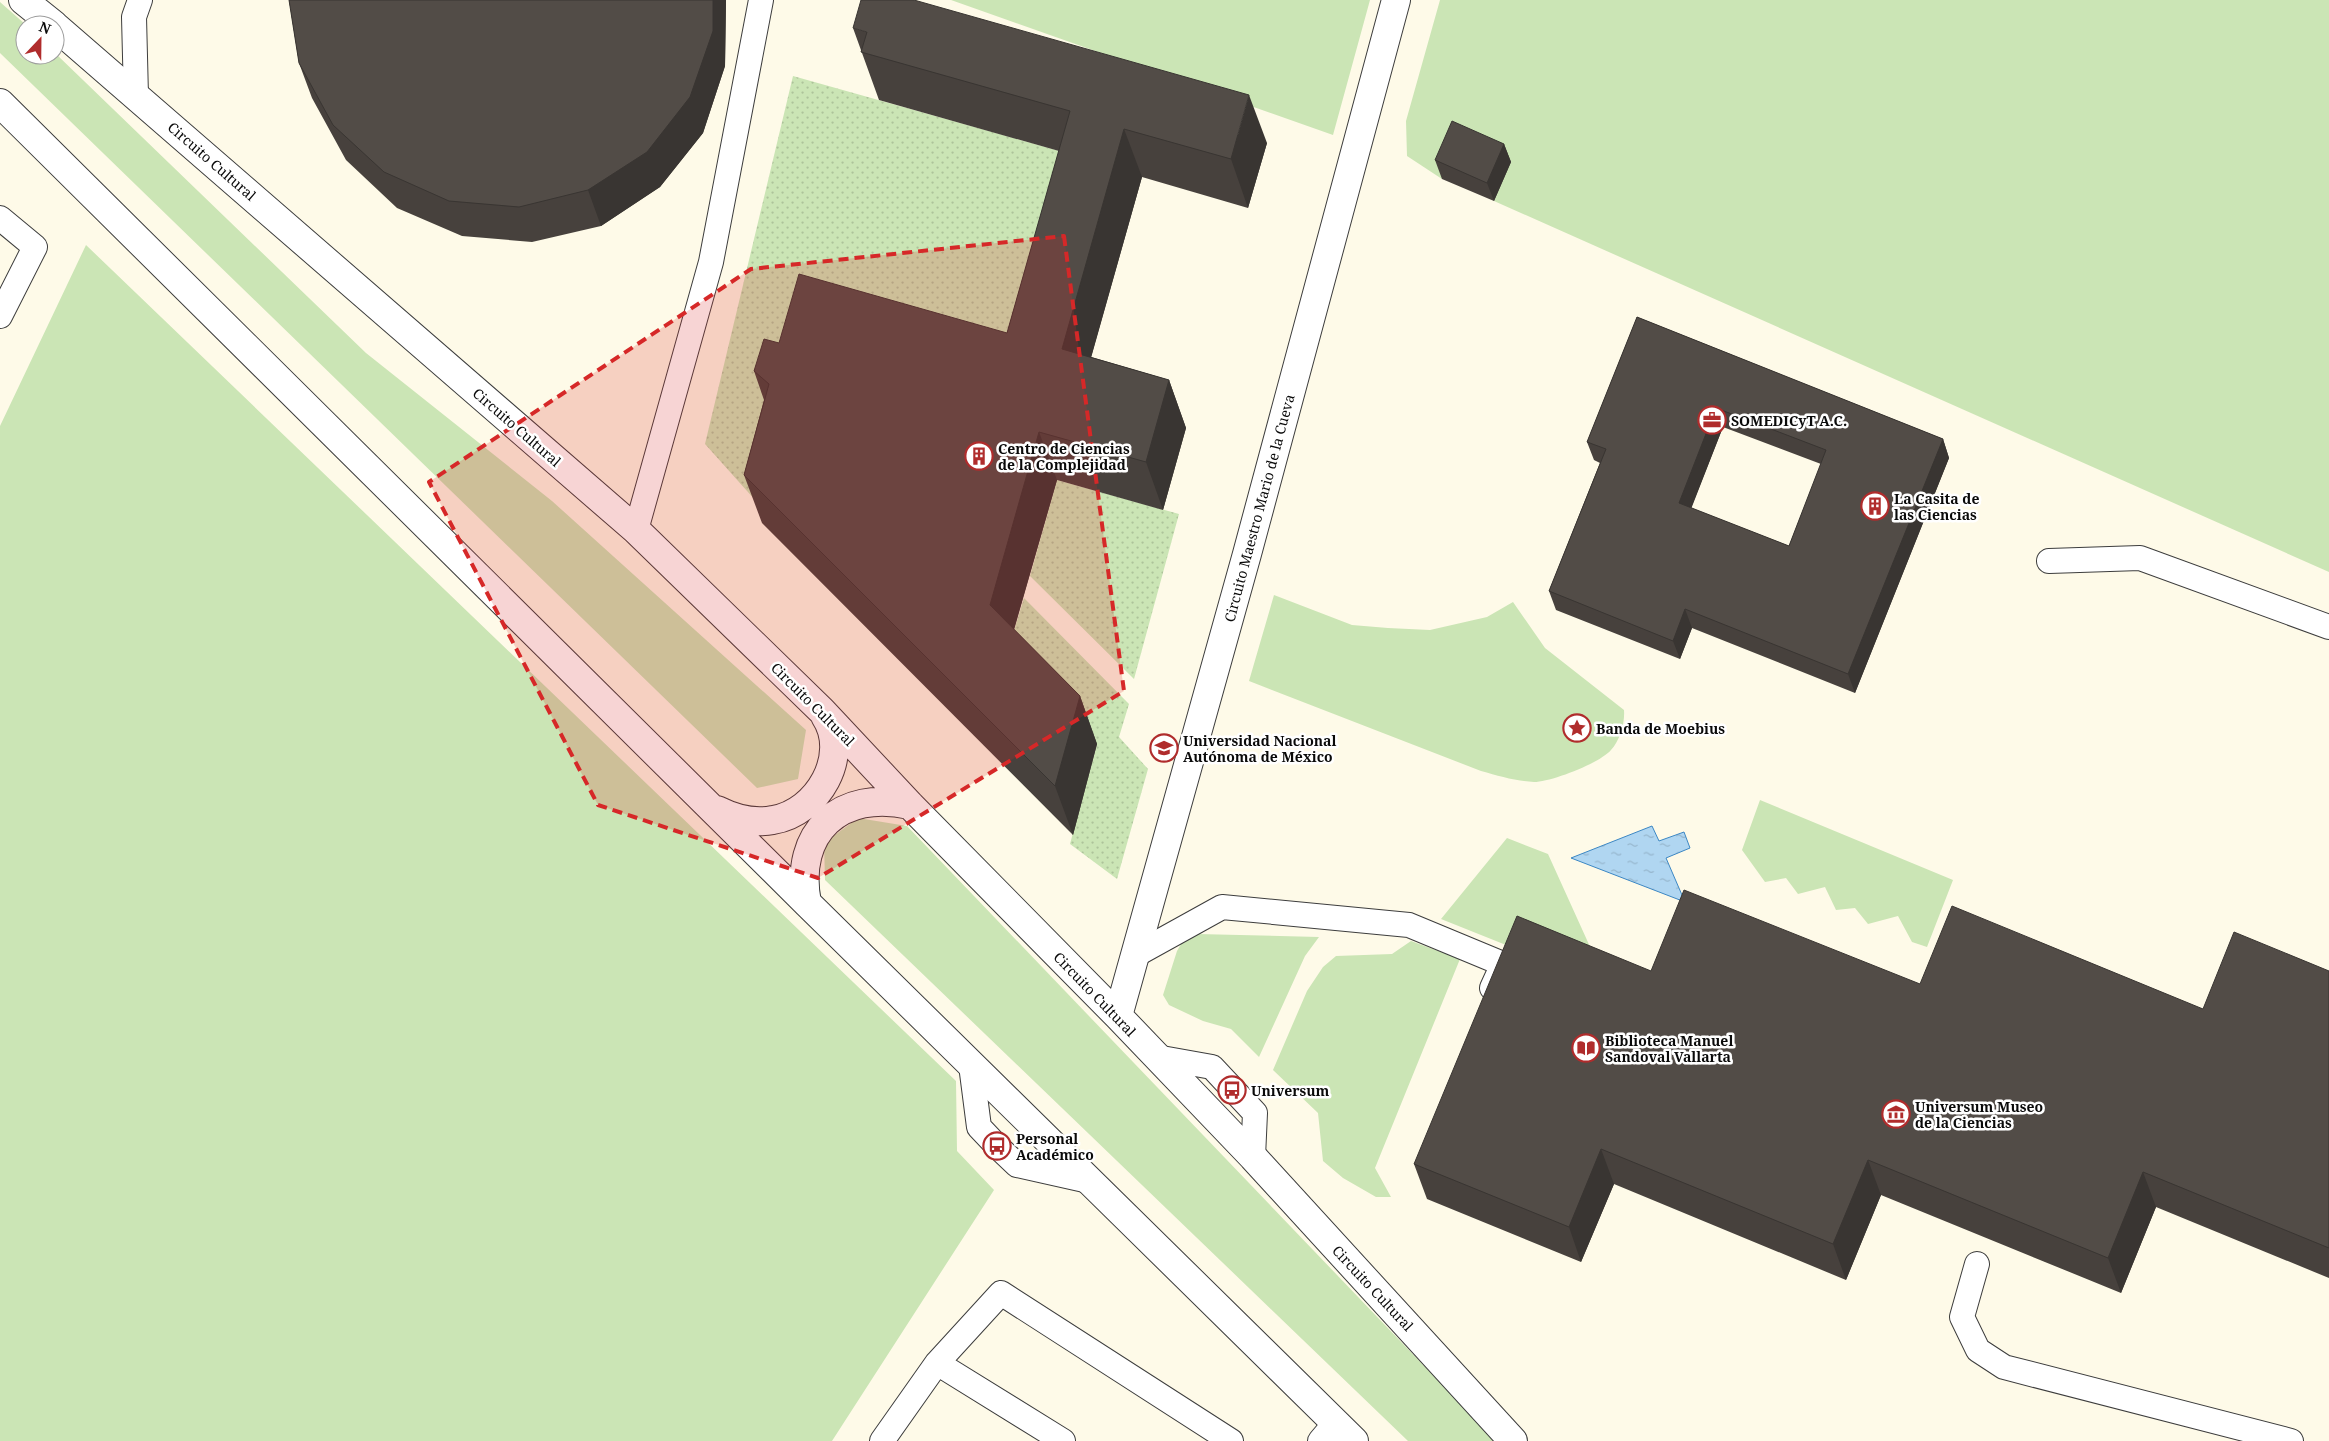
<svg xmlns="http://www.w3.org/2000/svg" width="2329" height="1441" font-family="'Noto Serif',serif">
<defs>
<pattern id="garden-dots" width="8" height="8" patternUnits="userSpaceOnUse" patternTransform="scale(1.25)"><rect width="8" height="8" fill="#cbe5b5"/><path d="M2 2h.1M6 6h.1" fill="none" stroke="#adc39a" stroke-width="1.8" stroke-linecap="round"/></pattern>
<pattern id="water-ripples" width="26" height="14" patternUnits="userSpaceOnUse" patternTransform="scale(1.25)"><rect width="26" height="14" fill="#b0d6f1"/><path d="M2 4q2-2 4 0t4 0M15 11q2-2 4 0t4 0" fill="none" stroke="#96b6cd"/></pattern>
</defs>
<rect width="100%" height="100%" fill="#fefae8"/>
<!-- grass -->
<path fill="#cbe5b5" d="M 951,0 L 1370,0 L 1333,135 Z
M 1440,0 L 2329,0 L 2329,572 L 1494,201 L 1510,162 L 1442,179 L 1407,156 L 1406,121 Z
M 0,2 L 26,25 L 25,55 L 55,55 L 55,53 L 366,353 L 552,501 L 806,730 L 798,779 L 757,788 L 0,53 Z
M 86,245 L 956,1081 L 957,1151 L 994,1190 L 832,1441 L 0,1441 L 0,426 Z
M 1274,595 L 1352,625 L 1388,628 L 1430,630 L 1487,617 L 1513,602 L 1545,648 L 1624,710 C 1625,723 1620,740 1611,750 C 1600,763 1551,782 1534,782 C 1515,781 1499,776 1481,771 L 1249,681 Z
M 1760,800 L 1953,880 L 1927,947 L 1912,942 L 1898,916 L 1868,924 L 1855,908 L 1836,910 L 1825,887 L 1798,894 L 1786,878 L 1765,882 L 1742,850 Z
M 858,818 L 907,826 L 1496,1441 L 1408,1441 L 825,880 L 824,843 Z
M 1507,838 L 1548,854 L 1601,971 L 1511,947 L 1441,919 Z
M 1197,934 L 1319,937 L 1305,956 L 1259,1057 L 1231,1029 L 1203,1021 L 1169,1005 L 1163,995 L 1177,951 L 1184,939 Z
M 1411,941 L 1460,959 L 1375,1168 L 1391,1197 L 1376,1197 L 1343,1178 L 1323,1161 L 1318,1113 L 1273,1070 L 1307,991 L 1323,967 L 1336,956 L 1392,954 Z"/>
<!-- garden -->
<path fill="url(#garden-dots)" d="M 793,76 L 1088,159 L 1025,381 L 765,511 L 705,444 Z
M 1057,480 L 1179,514 L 1134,679 L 1030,576 Z
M 1024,598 L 1129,704 L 1119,737 L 1148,769 L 1117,879 L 1070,844 L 1097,744 L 1007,653 Z"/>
<!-- water -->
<path fill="url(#water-ripples)" stroke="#3c87c4" d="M 1652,826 L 1659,841 L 1684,832 L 1690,848 L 1666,858 L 1685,902 L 1571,858 Z"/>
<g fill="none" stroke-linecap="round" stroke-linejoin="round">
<!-- service casing -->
<g stroke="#3d3d3d" stroke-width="26">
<path id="service" d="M 136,96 L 134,17 L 140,0
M 0,218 L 35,247 L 0,316
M 636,530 L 711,262 L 761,0
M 2049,561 L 2140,558 L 2329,627
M 1137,954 L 1222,907 L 1409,925 L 1503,964 L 1492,988
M 1156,1057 L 1212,1067 L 1255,1113 L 1253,1157
M 971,1065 L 979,1127 L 997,1146 L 1017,1165 L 1089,1181
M 1977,1264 L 1962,1317 L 1978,1350 L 2004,1367 L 2291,1441
M 937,1363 L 1063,1441
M 882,1441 L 937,1363 L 1001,1293 L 1231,1441
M 1320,1441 L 1336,1422"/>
</g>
<!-- tertiary casing -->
<g stroke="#3d3d3d" stroke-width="30">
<path id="tertiary" d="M 23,0 L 54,25
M 55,26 L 636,530 L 822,711 L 910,805 L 1118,1016 L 1253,1157 L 1513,1441
M 0,103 L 807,903 L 1354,1441
M 717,810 C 735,819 753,824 773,820 C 818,813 851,755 825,716
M 807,903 C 793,832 841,789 910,805
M 1118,1016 L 1247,554 L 1396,0"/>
</g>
<!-- service -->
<use href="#service" stroke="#fff" stroke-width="24"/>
<!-- tertiary -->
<use href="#tertiary" stroke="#fff" stroke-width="28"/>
</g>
<!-- wall -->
<path fill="#47413d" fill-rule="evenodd" d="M 289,0 L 726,0 L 725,66 L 703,133 L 660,187 L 601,226 L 532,242 L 462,236 L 397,208 L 346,160 L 312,98 L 299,63 Z
M 853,28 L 1267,143 L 1248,208 L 1142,177 L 1091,357 L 1169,380 L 1186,428 L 1163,510 L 1057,480 L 1014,630 L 1080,696 L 1097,744 L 1073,835 L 762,523 L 744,475 L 764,400 L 754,371 L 779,343 L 1007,333 L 1059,151 L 879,100 Z
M 1504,144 L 1511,162 L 1494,201 L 1442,179 L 1435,160 Z
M 1637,317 L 1943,439 L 1949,458 L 1855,693 L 1692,628 L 1680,659 L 1556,610 L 1549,591 L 1600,463 L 1594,460 L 1587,442 ZM 1723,427 L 1821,464 L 1789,546 L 1691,508 Z
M 1651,971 L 1920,984 L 2203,1009 L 2329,971 L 2329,1278 L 2156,1207 L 2121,1293 L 1881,1195 L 1846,1280 L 1614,1184 L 1581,1262 L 1427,1199 L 1414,1164 Z"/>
<!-- shaded-wall -->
<path fill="#393532" d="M 713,0 L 726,0 L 725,66 L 703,133 L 660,187 L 601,226 L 588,190 Z
M 1249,95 L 1267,143 L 1248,208 L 1231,159 Z
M 1124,129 L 1142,177 L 1080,397 L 1062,349 Z
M 1504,144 L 1511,162 L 1494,201 L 1487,183 Z
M 1169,380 L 1186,428 L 1163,510 L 1146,462 Z
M 1716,408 L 1723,427 L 1686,522 L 1679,503 Z
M 1039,432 L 1057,480 L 1007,653 L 990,605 Z
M 1943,439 L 1949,458 L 1855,693 L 1848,674 Z
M 1685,609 L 1692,628 L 1680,659 L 1673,641 Z
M 1080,696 L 1097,744 L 1073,835 L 1055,786 Z
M 1601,1149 L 1614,1184 L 1581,1262 L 1569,1227 Z
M 1868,1160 L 1881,1195 L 1846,1280 L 1833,1244 Z
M 2143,1172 L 2156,1207 L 2121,1293 L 2108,1258 Z"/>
<!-- building -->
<path fill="#524c47" stroke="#393532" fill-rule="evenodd" d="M 289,0 L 713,0 L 713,31 L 690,97 L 647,152 L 588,190 L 519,207 L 449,201 L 384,172 L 333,125 L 299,63 Z
M 861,0 L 914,0 L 1249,95 L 1231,159 L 1124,129 L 1062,349 L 1169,380 L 1146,462 L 1039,432 L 990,605 L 1080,696 L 1055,786 L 744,475 L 769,384 L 754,371 L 764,339 L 779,343 L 799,274 L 1007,333 L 1070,111 L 861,52 L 867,32 L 853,28 Z
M 1452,121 L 1504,144 L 1487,183 L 1435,160 Z
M 1637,317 L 1943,439 L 1848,674 L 1685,609 L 1673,641 L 1549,591 L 1606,449 L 1587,442 ZM 1716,408 L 1826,450 L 1789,546 L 1679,503 Z
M 1684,890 L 1920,984 L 1952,906 L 2203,1009 L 2234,932 L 2329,971 L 2329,1248 L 2143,1172 L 2108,1258 L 1868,1160 L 1833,1244 L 1601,1149 L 1569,1227 L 1414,1164 L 1517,916 L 1651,971 Z"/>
<!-- marked area -->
<path fill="#d62828" fill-opacity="0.2" stroke="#d62828" stroke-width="4" stroke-dasharray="10 6" stroke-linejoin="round" d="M 1064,236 L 1124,691 L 818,878 L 598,805 L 429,482 L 751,269 Z"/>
<!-- icons -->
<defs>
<g id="office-ring" transform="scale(1.4375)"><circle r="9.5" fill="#fff" stroke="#b02c2c" stroke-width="1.5"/><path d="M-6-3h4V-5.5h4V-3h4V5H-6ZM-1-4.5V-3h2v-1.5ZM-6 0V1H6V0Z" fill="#b02c2c"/></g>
<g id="building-ring" transform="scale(1.4375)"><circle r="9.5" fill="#fff" stroke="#b02c2c" stroke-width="1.5"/><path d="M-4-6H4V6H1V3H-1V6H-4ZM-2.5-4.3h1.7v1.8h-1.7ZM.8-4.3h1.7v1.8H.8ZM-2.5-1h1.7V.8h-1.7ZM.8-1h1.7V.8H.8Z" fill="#b02c2c"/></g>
<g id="sight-ring" transform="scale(1.4375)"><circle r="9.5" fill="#fff" stroke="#b02c2c" stroke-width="1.5"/><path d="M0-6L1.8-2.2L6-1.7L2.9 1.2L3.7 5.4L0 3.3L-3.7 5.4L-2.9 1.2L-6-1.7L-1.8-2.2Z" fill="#b02c2c"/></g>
<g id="university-ring" transform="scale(1.4375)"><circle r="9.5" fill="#fff" stroke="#b02c2c" stroke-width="1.5"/><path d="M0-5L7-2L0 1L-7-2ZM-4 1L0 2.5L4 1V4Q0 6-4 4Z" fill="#b02c2c"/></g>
<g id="library-ring" transform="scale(1.4375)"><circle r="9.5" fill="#fff" stroke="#b02c2c" stroke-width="1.5"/><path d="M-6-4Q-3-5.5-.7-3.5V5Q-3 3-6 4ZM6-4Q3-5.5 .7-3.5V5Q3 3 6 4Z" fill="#b02c2c"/></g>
<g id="bus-ring" transform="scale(1.4375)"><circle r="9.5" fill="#fff" stroke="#b02c2c" stroke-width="1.5"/><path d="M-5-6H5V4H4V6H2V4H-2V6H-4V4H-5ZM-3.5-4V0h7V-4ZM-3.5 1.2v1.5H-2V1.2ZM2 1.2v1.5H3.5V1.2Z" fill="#b02c2c"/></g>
<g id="museum-ring" transform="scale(1.4375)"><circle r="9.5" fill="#fff" stroke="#b02c2c" stroke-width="1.5"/><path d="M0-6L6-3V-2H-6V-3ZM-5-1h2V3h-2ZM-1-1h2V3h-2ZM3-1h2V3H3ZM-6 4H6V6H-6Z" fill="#b02c2c"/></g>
</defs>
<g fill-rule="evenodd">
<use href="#office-ring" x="1712" y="420"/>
<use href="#building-ring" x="979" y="456"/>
<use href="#building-ring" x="1875" y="506"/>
<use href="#sight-ring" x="1577" y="728"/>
<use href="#university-ring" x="1164" y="748"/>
<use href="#library-ring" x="1586" y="1048"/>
<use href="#bus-ring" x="1232" y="1090"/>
<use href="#museum-ring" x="1896" y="1114"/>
<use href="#bus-ring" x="997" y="1146"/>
</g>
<g text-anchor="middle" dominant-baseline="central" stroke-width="5" stroke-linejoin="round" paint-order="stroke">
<!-- street labels -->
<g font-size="14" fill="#0a0a0a" stroke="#fff">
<text transform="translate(212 161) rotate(41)">Circuito Cultural</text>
<text transform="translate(517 427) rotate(41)">Circuito Cultural</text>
<text transform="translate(1259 508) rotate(-75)">Circuito Maestro Mario de la Cueva</text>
<text transform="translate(813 704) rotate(45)">Circuito Cultural</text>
<text transform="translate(1095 994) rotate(46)">Circuito Cultural</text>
<text transform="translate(1373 1288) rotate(47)">Circuito Cultural</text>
</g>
<!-- poi labels -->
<g font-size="14" font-weight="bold" fill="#0a0a0a" stroke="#fff" text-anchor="start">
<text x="1731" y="420">SOMEDICyT A.C.</text>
<text x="998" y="448">Centro de Ciencias<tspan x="998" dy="16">de la Complejidad</tspan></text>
<text x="1894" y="498">La Casita de<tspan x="1894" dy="16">las Ciencias</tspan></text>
<text x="1596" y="728">Banda de Moebius</text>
<text x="1183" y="740">Universidad Nacional<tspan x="1183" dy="16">Autónoma de México</tspan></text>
<text x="1605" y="1040">Biblioteca Manuel<tspan x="1605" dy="16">Sandoval Vallarta</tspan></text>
<text x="1251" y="1090">Universum</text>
<text x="1915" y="1106">Universum Museo<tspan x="1915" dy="16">de la Ciencias</tspan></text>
<text x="1016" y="1138">Personal<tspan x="1016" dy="16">Académico</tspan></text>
</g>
</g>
<!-- north arrow -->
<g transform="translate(40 40) rotate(22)"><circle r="24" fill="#ffffff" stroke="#9d9d9d"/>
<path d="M0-4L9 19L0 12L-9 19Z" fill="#b02c2c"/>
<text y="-8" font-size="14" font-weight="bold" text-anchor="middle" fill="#0a0a0a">N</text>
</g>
</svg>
